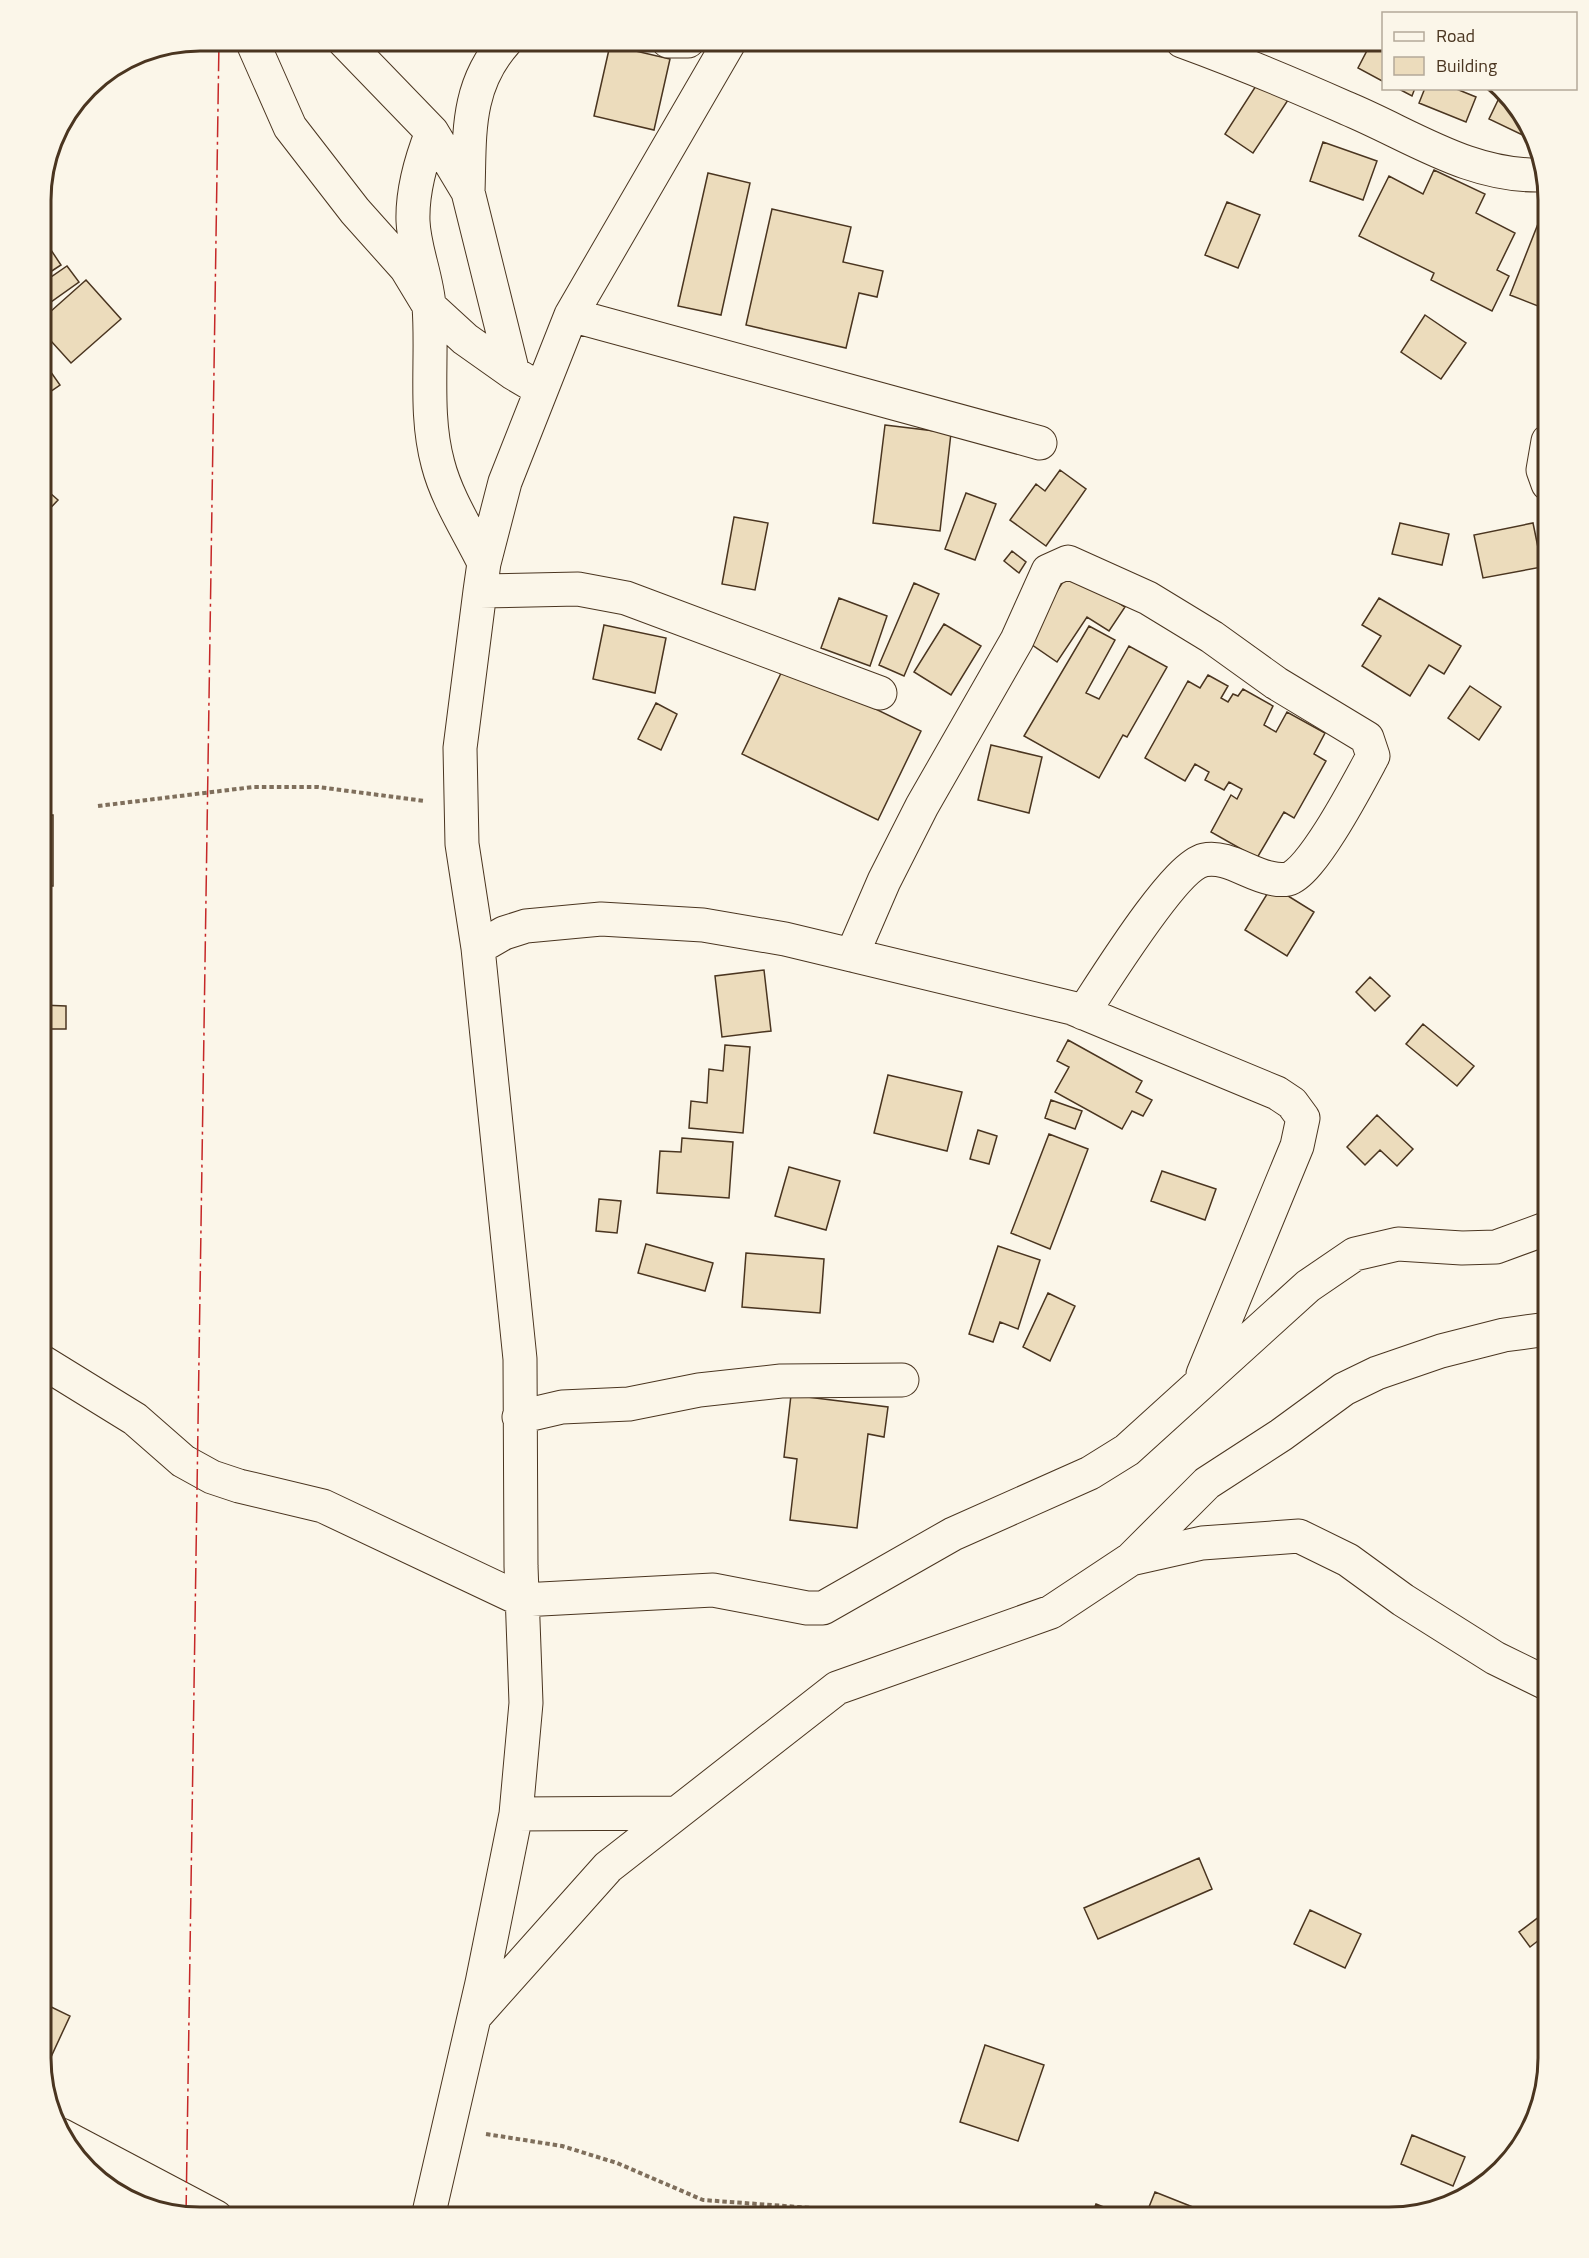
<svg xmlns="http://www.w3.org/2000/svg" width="1589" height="2258" font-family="'Titillium Web',sans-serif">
<rect width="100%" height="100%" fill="#fbf6e9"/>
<!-- building -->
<path fill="#ecdcbc" stroke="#4a3520" stroke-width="1.5" d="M 1372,41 L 1384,41 L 1384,82 L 1358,68 Z
M 610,45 L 670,59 L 654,130 L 594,116 Z
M 97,78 L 73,117 L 68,114 L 94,80 Z
M 1261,78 L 1290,97 L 1253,153 L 1225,134 Z
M 1397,88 L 1415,88 L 1412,96 Z
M 1425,88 L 1454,88 L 1476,97 L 1466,122 L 1419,103 Z
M 1501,94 L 1527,120 L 1531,134 L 1529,138 L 1489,119 Z
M 1323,142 L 1377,161 L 1363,200 L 1310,181 Z
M 1434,170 L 1485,194 L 1476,213 L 1515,233 L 1497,270 L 1509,276 L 1492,311 L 1431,280 L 1434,273 L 1359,236 L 1389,176 L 1423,194 Z
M 708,173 L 750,183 L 721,315 L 678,306 Z
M 1547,201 L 1548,201 L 1548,310 L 1510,295 Z
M 1227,202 L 1260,215 L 1238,268 L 1205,255 Z
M 772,209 L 851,227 L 843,262 L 883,271 L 877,297 L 859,293 L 846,348 L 746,325 Z
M 41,235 L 61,265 L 41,278 Z
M 67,266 L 79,282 L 41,309 L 41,284 Z
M 86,280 L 121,319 L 71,363 L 41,330 L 41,320 Z
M 1425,315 L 1466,343 L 1441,379 L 1401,352 Z
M 41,358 L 60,385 L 41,398 Z
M 885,425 L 951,433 L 940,531 L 873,523 Z
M 1060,470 L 1086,489 L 1046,546 L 1010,520 L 1036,484 L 1045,491 Z
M 41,485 L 58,500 L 41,518 Z
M 966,493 L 996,504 L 975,560 L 945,549 Z
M 734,517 L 768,523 L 755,590 L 722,584 Z
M 1400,523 L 1449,534 L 1442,565 L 1392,554 Z
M 1533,523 L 1542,567 L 1483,578 L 1474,535 Z
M 1012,551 L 1026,562 L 1019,573 L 1004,561 Z
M 1070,571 L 1125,607 L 1109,631 L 1087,617 L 1057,662 L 1025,640 Z
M 41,581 L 43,581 L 41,646 Z
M 914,583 L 939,594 L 904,676 L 879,665 Z
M 839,598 L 887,616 L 870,666 L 821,648 Z
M 1379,598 L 1461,646 L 1444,674 L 1429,665 L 1410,696 L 1362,666 L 1381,636 L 1362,625 Z
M 944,624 L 981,646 L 951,695 L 914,672 Z
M 604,625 L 666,638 L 655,693 L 593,679 Z
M 1089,626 L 1115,640 L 1086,693 L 1099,699 L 1129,646 L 1167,667 L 1127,737 L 1123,735 L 1099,778 L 1024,736 Z
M 785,665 L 921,731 L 878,820 L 742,754 Z
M 1208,675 L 1228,686 L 1221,698 L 1228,702 L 1233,694 L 1238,696 L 1243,689 L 1273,706 L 1264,725 L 1276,732 L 1287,712 L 1325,733 L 1314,754 L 1326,761 L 1294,818 L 1284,812 L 1257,858 L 1211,832 L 1231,795 L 1237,799 L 1242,789 L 1229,782 L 1224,790 L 1205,780 L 1209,772 L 1195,764 L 1185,781 L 1145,758 L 1188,681 L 1200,688 Z
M 1470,686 L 1501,707 L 1479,740 L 1448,718 Z
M 656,703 L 677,714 L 661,750 L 638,739 Z
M 991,745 L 1042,757 L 1029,813 L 978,800 Z
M 41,815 L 53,815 L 53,886 L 41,886 Z
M 1272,886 L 1314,912 L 1287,956 L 1245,930 Z
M 764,970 L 771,1031 L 722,1037 L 715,976 Z
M 1370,977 L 1390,996 L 1375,1011 L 1356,992 Z
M 41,1005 L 66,1006 L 66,1029 L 41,1029 Z
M 1423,1024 L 1474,1066 L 1457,1086 L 1406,1044 Z
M 1068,1040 L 1142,1081 L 1136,1092 L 1152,1100 L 1143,1116 L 1132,1111 L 1122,1129 L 1055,1092 L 1069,1067 L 1057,1061 Z
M 725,1045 L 750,1047 L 743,1133 L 689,1128 L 691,1101 L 707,1103 L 709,1069 L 723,1071 Z
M 888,1075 L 962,1092 L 947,1151 L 874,1133 Z
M 1051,1100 L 1082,1111 L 1075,1129 L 1045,1118 Z
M 1377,1115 L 1413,1149 L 1397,1166 L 1380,1150 L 1365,1165 L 1347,1147 Z
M 978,1130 L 997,1136 L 989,1164 L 970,1159 Z
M 1049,1134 L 1088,1149 L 1050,1249 L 1011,1233 Z
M 682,1138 L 733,1142 L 729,1198 L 657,1193 L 660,1151 L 681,1152 Z
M 789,1167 L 840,1181 L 826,1230 L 775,1216 Z
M 1162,1171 L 1216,1189 L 1205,1220 L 1151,1201 Z
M 599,1199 L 621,1201 L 617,1233 L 596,1231 Z
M 646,1244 L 713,1263 L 705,1291 L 638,1273 Z
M 998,1246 L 1040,1260 L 1018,1329 L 1000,1322 L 993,1342 L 969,1334 Z
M 746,1253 L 824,1259 L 820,1313 L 742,1307 Z
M 1048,1293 L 1075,1306 L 1050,1361 L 1023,1347 Z
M 791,1395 L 888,1407 L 884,1437 L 868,1434 L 857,1528 L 790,1520 L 797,1459 L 784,1457 Z
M 1199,1858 L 1212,1889 L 1098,1939 L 1084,1908 Z
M 1310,1910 L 1361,1934 L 1345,1968 L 1294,1944 Z
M 1548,1910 L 1548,1933 L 1530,1947 L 1519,1932 Z
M 41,2002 L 70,2016 L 44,2072 L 40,2058 Z
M 985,2045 L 1044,2065 L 1018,2141 L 960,2122 Z
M 1412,2135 L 1465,2157 L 1453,2186 L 1401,2164 Z
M 1155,2192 L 1218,2217 L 1145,2217 Z
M 1096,2204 L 1129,2217 L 1091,2217 Z"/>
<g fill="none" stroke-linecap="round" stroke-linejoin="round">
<!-- minor casing -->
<g stroke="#4a3520" stroke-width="35">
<path id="minor" d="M 252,41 L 290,127 L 355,211 L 406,268 L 429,306 L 465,339 L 513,373 L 540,389
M 344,41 L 432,132 L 468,192 L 513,373
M 668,41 L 688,41
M 1182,41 C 1237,61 1292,84 1346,108 C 1411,135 1469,177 1542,175
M 432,132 C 421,160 412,190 413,221 C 414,249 427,277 429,306 C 433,358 424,413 438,464 C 447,499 469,532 484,563
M 468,192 C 470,135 465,87 506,41
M 571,315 L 1040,443
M 1548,484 L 1543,470 L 1548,441
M 480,591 L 578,589 L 626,598 L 880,693
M 478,948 L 504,933 L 526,926 L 601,919 L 703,925 L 785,939 L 1072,1008 L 1277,1093 L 1292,1103 L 1303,1118 L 1297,1146 L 1203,1374
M 852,955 L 884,881 L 922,806 L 1017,640 L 1048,571 L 1068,562 L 1148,598 L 1212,637 L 1276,683 L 1367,738 L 1373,756 C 1360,780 1312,873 1288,879 C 1283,880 1274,879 1270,878 C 1249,874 1226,855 1204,860 C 1174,867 1103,983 1083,1013
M 41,1361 L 135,1419 L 183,1461 L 212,1477 L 239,1486 L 323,1506 L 522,1600 L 713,1590 L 807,1608 L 823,1608 L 953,1534 L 1090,1473 L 1127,1450 L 1308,1286 L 1355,1254 L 1398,1244 L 1462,1248 L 1496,1247 L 1548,1228
M 519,1417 L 562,1407 L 629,1404 L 699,1390 L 781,1381 L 902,1380
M 1131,1559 L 1202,1543 L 1299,1536 L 1348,1560 L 1403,1600 L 1495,1658 L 1548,1684
M 516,1814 L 676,1813
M 475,2016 L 608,1867 L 837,1688 L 1051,1612 L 1131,1559 L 1207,1483 L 1281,1435 L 1344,1389 L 1377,1373 L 1441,1351 L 1504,1335 L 1548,1329
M 61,2135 L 216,2217
M 428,2217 L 482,1983 L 516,1814 L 526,1703 L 521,1566 L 520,1359 L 478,948 L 462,844 L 460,748 L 480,591 L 484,563 L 505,482 L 571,315 L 730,41"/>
</g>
<!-- path -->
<path stroke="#7f6f5c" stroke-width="4" stroke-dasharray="4.5 3" stroke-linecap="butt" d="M 98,806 L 253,787 L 318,787 L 425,801
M 486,2134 L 562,2146 L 617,2163 L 703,2200 L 853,2211 L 881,2217"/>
<!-- minor -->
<use href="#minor" stroke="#fbf6e9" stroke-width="33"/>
<!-- power -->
<path stroke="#c62828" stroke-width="1.5" stroke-dasharray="21 4.5 3 4.5" stroke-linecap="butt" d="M 186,2216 L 219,41"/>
</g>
<!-- crop -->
<path d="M0 0H1589V2258H0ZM200 51H1389A149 149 0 0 1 1538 200V2058A149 149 0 0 1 1389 2207H200A149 149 0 0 1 51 2058V200A149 149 0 0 1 200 51Z" fill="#fbf6e9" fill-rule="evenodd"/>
<path fill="none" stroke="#4a3520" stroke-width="3" d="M200 51H1389A149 149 0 0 1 1538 200V2058A149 149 0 0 1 1389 2207H200A149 149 0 0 1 51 2058V200A149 149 0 0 1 200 51Z"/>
<!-- legend -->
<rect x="1382" y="12" width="195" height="78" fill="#fbf6e9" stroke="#b4a999" stroke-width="1.5"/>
<rect x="1394" y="32" width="30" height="9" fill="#fbf6e9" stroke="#b4a999" stroke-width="1.5"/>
<text x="1436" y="42" font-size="18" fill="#4a3520">Road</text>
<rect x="1394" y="57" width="30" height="18" fill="#ecdcbc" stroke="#b4a999" stroke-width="1.5"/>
<text x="1436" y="72" font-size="18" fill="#4a3520">Building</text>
</svg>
